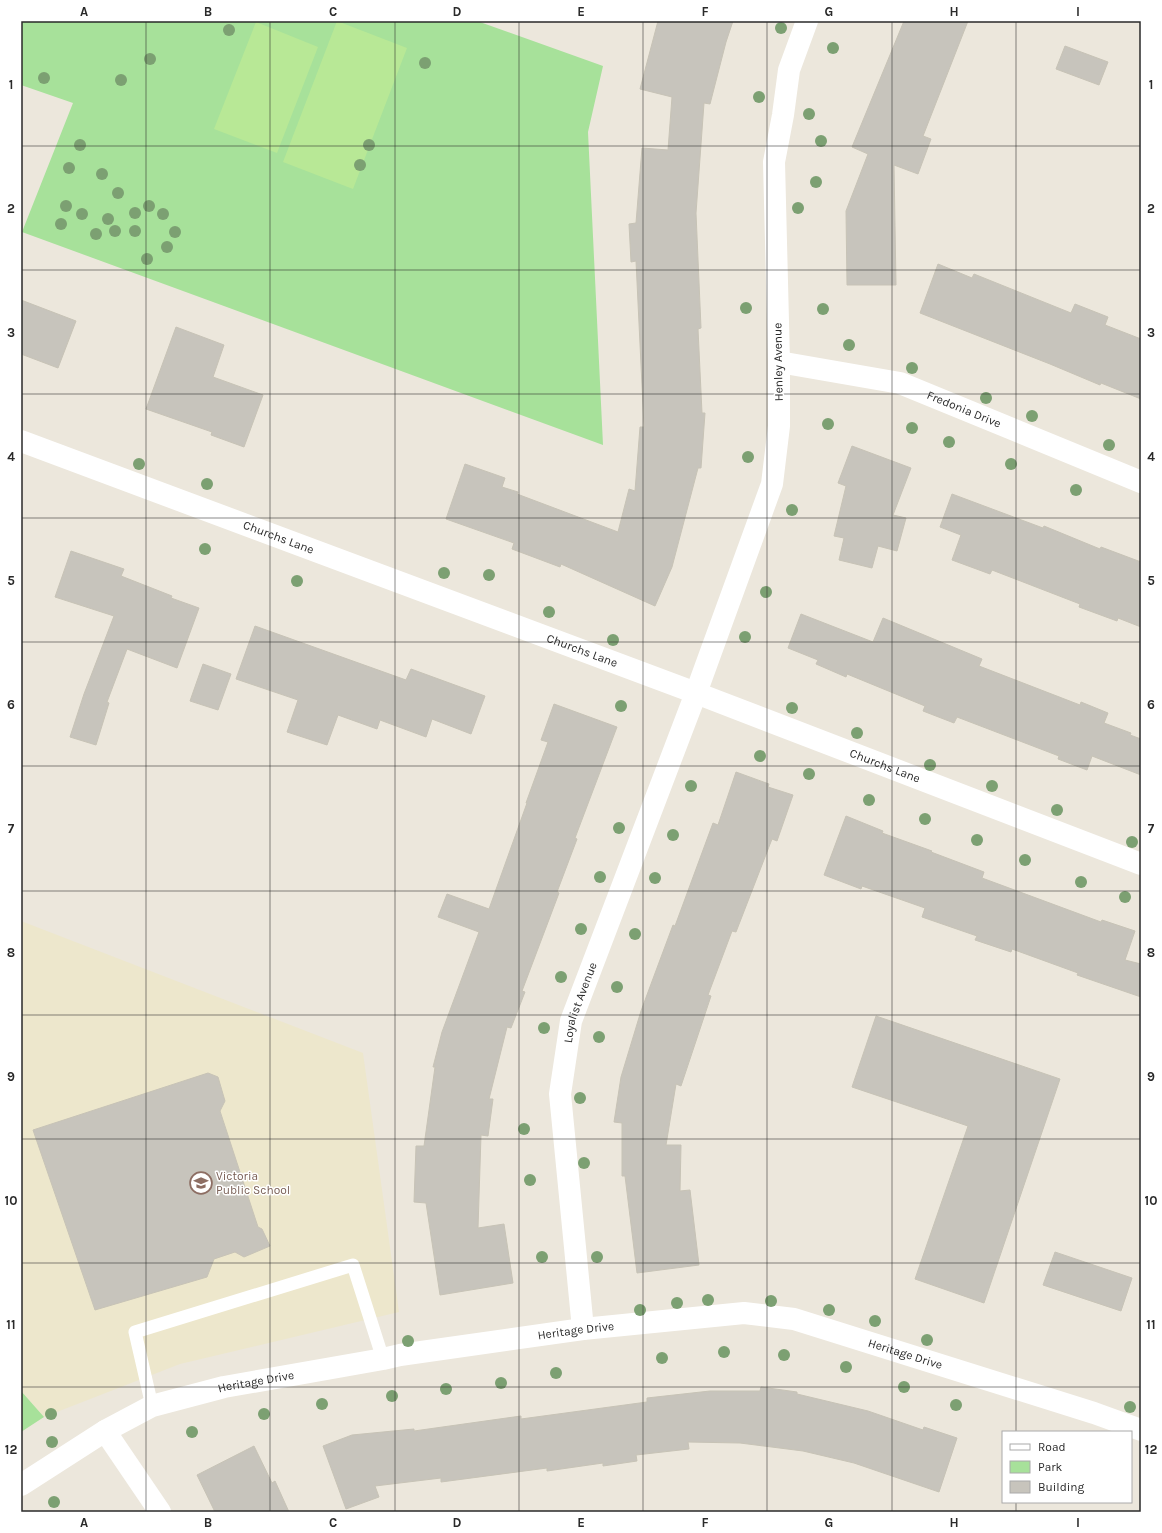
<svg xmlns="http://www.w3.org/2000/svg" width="1162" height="1533" font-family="Karla,sans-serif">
<rect width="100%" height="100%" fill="#ece7dc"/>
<!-- education -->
<path fill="#ede7cc" d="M 21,921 L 363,1053 L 399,1312 L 180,1364 L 44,1417 L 21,1391 Z"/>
<!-- green -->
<path fill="#a7e19a" d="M 21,21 L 477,21 L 603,66 L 588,132 L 603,445 L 22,232 L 73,103 L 21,85 Z
M 21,1391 L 44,1417 L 21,1432 Z"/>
<!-- pitch -->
<path fill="#b8e896" d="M 337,21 L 407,48 L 353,189 L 283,162 Z
M 256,22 L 318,47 L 277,153 L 214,129 Z"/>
<!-- building -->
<path fill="#c7c4bc" stroke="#c7c3b6" d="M 658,21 L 733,21 L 726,42 L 710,104 L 704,103 L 696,213 L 701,328 L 698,329 L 702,413 L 705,413 L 701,468 L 698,468 L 672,567 L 655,606 L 561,564 L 560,567 L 512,549 L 514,543 L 446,519 L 465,464 L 505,478 L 502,487 L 518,492 L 517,494 L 618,532 L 629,489 L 635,491 L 640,427 L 644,427 L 636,261 L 631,262 L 629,224 L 636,223 L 642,148 L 668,150 L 672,97 L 640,89 Z
M 904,21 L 968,21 L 923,136 L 931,139 L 918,174 L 894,165 L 896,285 L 847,285 L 846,211 L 868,154 L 852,147 Z
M 1065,46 L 1108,62 L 1099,85 L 1056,69 Z
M 938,264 L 972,278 L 974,274 L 1071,313 L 1075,304 L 1108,317 L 1105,325 L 1141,339 L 1141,399 L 1101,383 L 1100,385 L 1050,364 L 920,313 Z
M 21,300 L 76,321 L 58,368 L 21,354 Z
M 176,327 L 224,345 L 213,377 L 263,395 L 244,447 L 211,435 L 212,432 L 146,409 Z
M 852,446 L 911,468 L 893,515 L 906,518 L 897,551 L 878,546 L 872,568 L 839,560 L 844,538 L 834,536 L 846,486 L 838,483 Z
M 952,494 L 1043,528 L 1044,526 L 1100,549 L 1101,547 L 1141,562 L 1141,627 L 1118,618 L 1117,621 L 1079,607 L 1080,604 L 992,570 L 990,574 L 952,560 L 961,535 L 940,527 Z
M 71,551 L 124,569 L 121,576 L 172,596 L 171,598 L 199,608 L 177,668 L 127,649 L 107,702 L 109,703 L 96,745 L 70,737 L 84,694 L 114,616 L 55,597 Z
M 801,614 L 873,642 L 883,618 L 982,659 L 979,666 L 1080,705 L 1081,702 L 1108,713 L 1104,723 L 1131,733 L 1130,735 L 1141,739 L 1141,775 L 1092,756 L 1087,770 L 1058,759 L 1059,756 L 957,717 L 954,723 L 923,711 L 925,706 L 847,674 L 846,677 L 816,664 L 818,660 L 788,648 Z
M 255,626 L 406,680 L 411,669 L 485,696 L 471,734 L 432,719 L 426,737 L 380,720 L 377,729 L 338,715 L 327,745 L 287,732 L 298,700 L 236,679 Z
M 203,664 L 231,674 L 218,710 L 190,701 Z
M 554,704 L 617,727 L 575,838 L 577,839 L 557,892 L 559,893 L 522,991 L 525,992 L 511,1028 L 507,1027 L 489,1099 L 493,1099 L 488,1136 L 481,1135 L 478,1228 L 504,1224 L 513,1283 L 440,1295 L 426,1203 L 414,1202 L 416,1146 L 424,1146 L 435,1067 L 433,1067 L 442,1032 L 479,932 L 438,917 L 447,894 L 489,909 L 527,803 L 526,803 L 548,742 L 541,740 Z
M 736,772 L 769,784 L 768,787 L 793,795 L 777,841 L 772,839 L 736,932 L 732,931 L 708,995 L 711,996 L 681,1086 L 676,1084 L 666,1145 L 681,1145 L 680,1191 L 690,1190 L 699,1265 L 637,1273 L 625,1176 L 622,1176 L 622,1123 L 614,1122 L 621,1077 L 641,1011 L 654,976 L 673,925 L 675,926 L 713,823 L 718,825 Z
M 846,816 L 883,831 L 882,833 L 932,851 L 931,852 L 984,872 L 982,878 L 1101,922 L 1102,920 L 1135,931 L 1125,960 L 1141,964 L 1141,997 L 1077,975 L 1078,973 L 1012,949 L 1011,952 L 975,940 L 977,936 L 922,917 L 925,908 L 862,886 L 861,889 L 824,875 Z
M 876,1016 L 1060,1079 L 984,1303 L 915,1279 L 968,1126 L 852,1087 Z
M 208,1073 L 218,1077 L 225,1101 L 220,1111 L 258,1227 L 262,1229 L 270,1246 L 244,1257 L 235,1252 L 214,1259 L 207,1277 L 95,1310 L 33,1130 Z
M 1055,1252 L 1132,1278 L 1121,1311 L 1043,1285 Z
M 761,1387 L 797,1392 L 797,1394 L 868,1411 L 923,1430 L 924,1427 L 957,1438 L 939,1492 L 854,1463 L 803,1451 L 740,1443 L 688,1442 L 689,1449 L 636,1455 L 637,1461 L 603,1466 L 603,1463 L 547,1471 L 547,1468 L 441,1482 L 441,1478 L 375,1486 L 379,1497 L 346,1509 L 323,1446 L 352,1435 L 414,1429 L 414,1431 L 521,1416 L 521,1419 L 647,1402 L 647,1398 L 710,1391 L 760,1391 Z
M 254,1446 L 272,1483 L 275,1481 L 289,1512 L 215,1512 L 197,1475 Z"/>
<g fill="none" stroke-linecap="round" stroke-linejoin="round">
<!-- service -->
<path stroke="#fff" stroke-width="13" d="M 152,1406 L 135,1332 L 353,1265 L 383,1359"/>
<!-- minor -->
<g stroke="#fff" stroke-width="22">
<path id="s1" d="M 779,362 L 900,383 L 1141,482"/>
<path id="s2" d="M 583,1329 L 560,1094 L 571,1021 L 696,693 L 772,484 L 779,426 L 779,362 L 774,162 L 783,115 L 789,70 L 807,21"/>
<path d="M 105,1431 L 160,1512"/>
<path id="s3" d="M 21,1485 L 105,1431 L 152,1406 L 224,1387 L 383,1359 L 400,1355 L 583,1329 L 744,1313 L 794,1319 L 1094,1413 L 1141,1430"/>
</g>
<!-- tertiary -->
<path stroke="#fff" stroke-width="22" id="s4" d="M 21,441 L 696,693 L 1141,864"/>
</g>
<!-- trees -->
<g fill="#7ca072">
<circle cx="781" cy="28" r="6"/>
<circle cx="229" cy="30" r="6"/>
<circle cx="833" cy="48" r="6"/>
<circle cx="150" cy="59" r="6"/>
<circle cx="425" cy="63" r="6"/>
<circle cx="44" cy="78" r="6"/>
<circle cx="121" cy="80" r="6"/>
<circle cx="759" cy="97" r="6"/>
<circle cx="809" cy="114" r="6"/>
<circle cx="821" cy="141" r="6"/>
<circle cx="80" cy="145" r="6"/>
<circle cx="369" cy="145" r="6"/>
<circle cx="360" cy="165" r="6"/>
<circle cx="69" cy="168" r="6"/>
<circle cx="102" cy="174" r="6"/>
<circle cx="816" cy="182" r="6"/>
<circle cx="118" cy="193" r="6"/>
<circle cx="66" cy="206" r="6"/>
<circle cx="149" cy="206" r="6"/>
<circle cx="798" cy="208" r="6"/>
<circle cx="135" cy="213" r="6"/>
<circle cx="82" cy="214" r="6"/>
<circle cx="163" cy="214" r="6"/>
<circle cx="108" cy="219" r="6"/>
<circle cx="61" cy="224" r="6"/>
<circle cx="115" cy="231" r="6"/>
<circle cx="135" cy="231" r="6"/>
<circle cx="175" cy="232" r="6"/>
<circle cx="96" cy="234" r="6"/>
<circle cx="167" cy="247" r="6"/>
<circle cx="147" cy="259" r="6"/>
<circle cx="746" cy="308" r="6"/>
<circle cx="823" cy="309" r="6"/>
<circle cx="849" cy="345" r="6"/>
<circle cx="912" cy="368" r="6"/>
<circle cx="986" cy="398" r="6"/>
<circle cx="1032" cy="416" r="6"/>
<circle cx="828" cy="424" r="6"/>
<circle cx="912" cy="428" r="6"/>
<circle cx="949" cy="442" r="6"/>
<circle cx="1109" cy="445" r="6"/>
<circle cx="748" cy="457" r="6"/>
<circle cx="139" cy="464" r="6"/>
<circle cx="1011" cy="464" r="6"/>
<circle cx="207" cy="484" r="6"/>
<circle cx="1076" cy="490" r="6"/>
<circle cx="792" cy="510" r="6"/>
<circle cx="205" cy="549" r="6"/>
<circle cx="444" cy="573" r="6"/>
<circle cx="489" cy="575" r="6"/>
<circle cx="297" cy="581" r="6"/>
<circle cx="766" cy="592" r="6"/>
<circle cx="549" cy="612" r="6"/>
<circle cx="745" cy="637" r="6"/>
<circle cx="613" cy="640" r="6"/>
<circle cx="621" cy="706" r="6"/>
<circle cx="792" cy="708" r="6"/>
<circle cx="857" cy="733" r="6"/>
<circle cx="760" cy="756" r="6"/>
<circle cx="930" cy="765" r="6"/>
<circle cx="809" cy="774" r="6"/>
<circle cx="691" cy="786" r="6"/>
<circle cx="992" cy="786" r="6"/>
<circle cx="869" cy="800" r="6"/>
<circle cx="1057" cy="810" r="6"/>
<circle cx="925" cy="819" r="6"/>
<circle cx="619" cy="828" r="6"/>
<circle cx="673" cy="835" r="6"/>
<circle cx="977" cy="840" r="6"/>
<circle cx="1132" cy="842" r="6"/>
<circle cx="1025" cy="860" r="6"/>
<circle cx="600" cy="877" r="6"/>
<circle cx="655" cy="878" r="6"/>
<circle cx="1081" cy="882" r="6"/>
<circle cx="1125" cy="897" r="6"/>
<circle cx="581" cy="929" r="6"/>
<circle cx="635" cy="934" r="6"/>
<circle cx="561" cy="977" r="6"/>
<circle cx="617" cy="987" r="6"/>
<circle cx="544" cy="1028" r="6"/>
<circle cx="599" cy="1037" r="6"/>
<circle cx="580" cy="1098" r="6"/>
<circle cx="524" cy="1129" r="6"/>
<circle cx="584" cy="1163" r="6"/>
<circle cx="530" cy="1180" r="6"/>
<circle cx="542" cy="1257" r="6"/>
<circle cx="597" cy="1257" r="6"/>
<circle cx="708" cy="1300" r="6"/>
<circle cx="771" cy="1301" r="6"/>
<circle cx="677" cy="1303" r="6"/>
<circle cx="640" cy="1310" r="6"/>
<circle cx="829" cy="1310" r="6"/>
<circle cx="875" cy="1321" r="6"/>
<circle cx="927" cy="1340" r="6"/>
<circle cx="408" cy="1341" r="6"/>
<circle cx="724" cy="1352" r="6"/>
<circle cx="784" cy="1355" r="6"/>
<circle cx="662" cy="1358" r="6"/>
<circle cx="846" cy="1367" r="6"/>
<circle cx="556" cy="1373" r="6"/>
<circle cx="501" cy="1383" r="6"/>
<circle cx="904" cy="1387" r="6"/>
<circle cx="446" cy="1389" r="6"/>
<circle cx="392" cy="1396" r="6"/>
<circle cx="322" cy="1404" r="6"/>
<circle cx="956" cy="1405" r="6"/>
<circle cx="1130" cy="1407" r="6"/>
<circle cx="51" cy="1414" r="6"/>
<circle cx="264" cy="1414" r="6"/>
<circle cx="192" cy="1432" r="6"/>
<circle cx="52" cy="1442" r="6"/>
<circle cx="54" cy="1502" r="6"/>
</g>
<!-- grid -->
<path fill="none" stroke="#2a2a2a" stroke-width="1" stroke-opacity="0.55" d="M 146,21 L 146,1512M 270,21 L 270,1512M 395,21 L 395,1512M 519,21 L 519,1512M 643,21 L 643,1512M 767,21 L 767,1512M 892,21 L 892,1512M 1016,21 L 1016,1432M 21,146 L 1141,146M 21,270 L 1141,270M 21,394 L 1141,394M 21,518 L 1141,518M 21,642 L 1141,642M 21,766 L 1141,766M 21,891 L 1141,891M 21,1015 L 1141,1015M 21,1139 L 1141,1139M 21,1263 L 1141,1263M 21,1387 L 1141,1387M 1016,1502 L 1016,1512"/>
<!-- icons -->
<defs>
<g id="school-ring" transform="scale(1.15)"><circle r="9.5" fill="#fff" stroke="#8d6e63" stroke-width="1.5"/><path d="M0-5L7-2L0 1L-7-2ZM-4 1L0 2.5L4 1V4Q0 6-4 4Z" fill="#8d6e63"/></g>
</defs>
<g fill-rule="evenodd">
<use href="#school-ring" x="201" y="1183"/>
</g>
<g text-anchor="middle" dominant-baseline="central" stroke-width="3" stroke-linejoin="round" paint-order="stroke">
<!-- street labels -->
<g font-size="12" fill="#2a2a2a" stroke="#fff">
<text transform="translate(778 362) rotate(-91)">Henley Avenue</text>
<text stroke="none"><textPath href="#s1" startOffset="192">Fredonia Drive</textPath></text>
<text stroke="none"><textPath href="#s4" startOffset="275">Churchs Lane</textPath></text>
<text stroke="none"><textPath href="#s4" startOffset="599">Churchs Lane</textPath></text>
<text stroke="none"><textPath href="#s4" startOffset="923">Churchs Lane</textPath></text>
<text stroke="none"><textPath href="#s2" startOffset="330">Loyalist Avenue</textPath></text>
<text stroke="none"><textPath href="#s3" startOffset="584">Heritage Drive</textPath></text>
<text stroke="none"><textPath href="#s3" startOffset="920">Heritage Drive</textPath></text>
<text stroke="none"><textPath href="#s3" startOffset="260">Heritage Drive</textPath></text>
</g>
<!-- education labels -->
<g font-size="12" fill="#785e54" stroke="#fff" text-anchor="start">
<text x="216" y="1176">Victoria<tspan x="216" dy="14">Public School</tspan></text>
</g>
</g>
<!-- border -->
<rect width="1162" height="1533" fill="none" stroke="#ffffff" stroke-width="44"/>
<!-- legend -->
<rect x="1002" y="1431" width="130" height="72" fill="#ffffff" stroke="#aaaaaa"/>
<rect x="1010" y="1444" width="20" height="6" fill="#ffffff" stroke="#aaaaaa"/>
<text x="1038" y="1451" font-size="12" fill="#2a2a2a">Road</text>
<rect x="1010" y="1461" width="20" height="12" fill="#a7e19a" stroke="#aaaaaa"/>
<text x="1038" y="1471" font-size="12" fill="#2a2a2a">Park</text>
<rect x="1010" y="1481" width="20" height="12" fill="#c7c4bc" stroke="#aaaaaa"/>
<text x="1038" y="1491" font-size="12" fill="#2a2a2a">Building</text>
<rect x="22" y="22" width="1118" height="1489" fill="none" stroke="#2a2a2a" stroke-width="1.5"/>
<g font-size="13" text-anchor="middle" font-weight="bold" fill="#2a2a2a">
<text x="84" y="16">A</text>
<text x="208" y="16">B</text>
<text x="333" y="16">C</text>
<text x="457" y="16">D</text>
<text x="581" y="16">E</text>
<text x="705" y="16">F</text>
<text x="829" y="16">G</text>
<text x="954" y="16">H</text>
<text x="1078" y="16">I</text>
<text x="11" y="89">1</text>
<text x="1151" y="89">1</text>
<text x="11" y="213">2</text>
<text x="1151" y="213">2</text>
<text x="11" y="337">3</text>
<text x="1151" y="337">3</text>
<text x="11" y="461">4</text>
<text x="1151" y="461">4</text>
<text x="11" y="585">5</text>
<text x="1151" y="585">5</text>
<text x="11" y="709">6</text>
<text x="1151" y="709">6</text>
<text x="11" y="833">7</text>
<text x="1151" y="833">7</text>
<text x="11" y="957">8</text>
<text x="1151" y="957">8</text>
<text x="11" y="1081">9</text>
<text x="1151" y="1081">9</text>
<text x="11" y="1205">10</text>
<text x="1151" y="1205">10</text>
<text x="11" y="1329">11</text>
<text x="1151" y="1329">11</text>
<text x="11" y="1454">12</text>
<text x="1151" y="1454">12</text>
<text x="84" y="1527">A</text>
<text x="208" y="1527">B</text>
<text x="333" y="1527">C</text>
<text x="457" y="1527">D</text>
<text x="581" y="1527">E</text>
<text x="705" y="1527">F</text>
<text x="829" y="1527">G</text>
<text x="954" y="1527">H</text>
<text x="1078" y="1527">I</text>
</g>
</svg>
